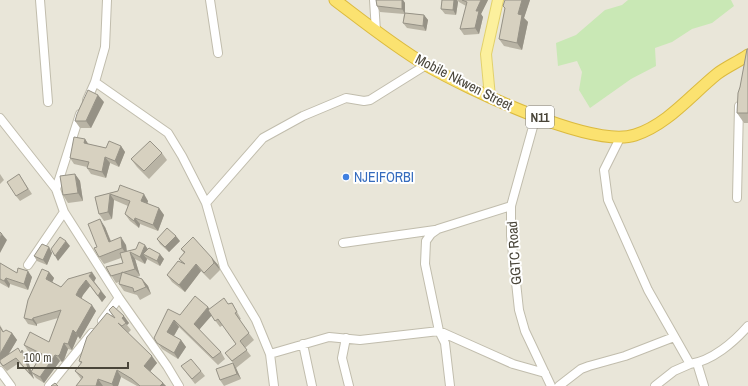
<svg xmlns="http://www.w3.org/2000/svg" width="748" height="386" font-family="'Archivo Narrow',sans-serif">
<rect width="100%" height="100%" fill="#f5f4eb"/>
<!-- residential -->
<path fill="#e9e6d9" d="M 0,0 L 748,0 L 748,386 L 0,386 Z"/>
<!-- green -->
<path fill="#c9e8b5" d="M 628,0 L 731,0 L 734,6 L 712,23 L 692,29 L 672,42 L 655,48 L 656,66 L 631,79 L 590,108 L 579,90 L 582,72 L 577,61 L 558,66 L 556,43 L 576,35 L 605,10 L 622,5 Z"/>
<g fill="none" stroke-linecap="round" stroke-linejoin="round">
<!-- minor casing -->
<g stroke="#c1bdad" stroke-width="10">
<path id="minor" d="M 40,0 L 48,102
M 210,0 L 218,53
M 374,0 L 376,31
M 95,82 L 168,133 L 182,156 L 206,203 L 224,267 L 256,320 L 270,354 L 274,386
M 87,100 L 95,82 L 105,47 L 107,0
M 536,116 L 511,206 L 511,236 L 519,310 L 525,331 L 551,386
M 0,118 L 56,189 L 64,212 L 119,298 L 167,366 L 179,386
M 620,138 L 604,170 L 608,200 L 648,290 L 690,364 L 674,371 L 655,386
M 56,189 L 80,114
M 737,198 L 739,106
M 206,203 L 263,138 L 303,116 L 346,98 L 364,101 L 370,100 L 426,65
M 343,243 L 435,230
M 28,265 L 64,212
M 102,321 L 119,298
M 346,338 L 342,358 L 349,386
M 303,344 L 312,386
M 270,354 L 329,337 L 360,340 L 439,331 L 513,364 L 545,373
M 697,363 L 704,386
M 690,364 C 712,361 734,342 748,326
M 0,371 L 11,386
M 49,386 L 92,333
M 450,386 L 445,343 L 439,331 L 425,264 L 426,241 L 431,234 L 438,229 L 511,206
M 559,386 L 581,369 L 589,366 L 625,356 L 674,337"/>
</g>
<!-- major casing -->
<g stroke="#e2d16c" stroke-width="12">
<path id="major" d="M 490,97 L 486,54 L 498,0"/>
</g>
<!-- highway casing -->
<g stroke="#dbba3f" stroke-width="13">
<path id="highway" d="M 335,0 C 364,22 394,46 426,65 C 466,88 592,149 635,135 C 667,125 691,95 717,74 C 726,67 738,62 748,55"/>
</g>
<!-- minor -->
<use href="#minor" stroke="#fff" stroke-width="8"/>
<!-- major -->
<use href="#major" stroke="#fcf09d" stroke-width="10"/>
<!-- highway -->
<use href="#highway" stroke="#fbe270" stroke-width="11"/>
</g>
<!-- wall -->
<path fill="#b9b4a5" d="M 376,0 L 403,0 L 405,3 L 405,13 L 424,15 L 428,20 L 426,31 L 407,28 L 403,23 L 404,14 L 380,12 L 377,6 Z
M 442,0 L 457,0 L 458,2 L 456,15 L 445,14 L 441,9 Z
M 457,0 L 488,0 L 481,14 L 483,17 L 479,34 L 464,35 L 460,29 L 466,6 L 459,2 Z
M 505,0 L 530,0 L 524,18 L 528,22 L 522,50 L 504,46 L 499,39 L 505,9 L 503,6 Z
M 748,49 L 748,123 L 744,123 L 737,113 L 740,87 Z
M 104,102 L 91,128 L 80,128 L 75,121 Z
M 85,139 L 88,144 L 106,148 L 121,146 L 125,152 L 119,167 L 110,163 L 106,178 L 91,174 L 87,168 L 87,167 L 74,164 L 70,158 Z
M 162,153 L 167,160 L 149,179 L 137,167 L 131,159 Z
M 0,174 L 4,180 L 0,184 Z
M 19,174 L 32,194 L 20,201 L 16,196 Z
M 75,174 L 80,181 L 83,201 L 68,203 L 63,195 Z
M 118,191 L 148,201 L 147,204 L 159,208 L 164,215 L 158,231 L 140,224 L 139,228 L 130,221 L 125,214 L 128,206 L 114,200 L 112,219 L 104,221 L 99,214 L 95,197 Z
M 105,227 L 111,241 L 126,245 L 127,251 L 148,249 L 164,259 L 160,266 L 147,259 L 145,264 L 135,259 L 140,276 L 137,277 L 142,279 L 148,286 L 151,294 L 140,300 L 137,295 L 124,291 L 119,284 L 119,282 L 116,283 L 106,267 L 123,263 L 121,258 L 104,264 L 99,257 L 97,247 Z
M 157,239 L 180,241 L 169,252 L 160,244 Z
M 49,247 L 52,253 L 47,265 L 37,261 L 34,256 Z
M 181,249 L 212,258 L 218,265 L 220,270 L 210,280 L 201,271 L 185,292 L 172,282 L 167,275 L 182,263 L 179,259 L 184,253 Z
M 0,263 L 17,273 L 32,277 L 28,290 L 10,284 L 9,288 L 0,283 Z
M 49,272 L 54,278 L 52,282 L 61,287 L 96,278 L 94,281 L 106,297 L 102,302 L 90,286 L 83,295 L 81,299 L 96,311 L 80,339 L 78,336 L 72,350 L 68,349 L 64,360 L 62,362 L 60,361 L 44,383 L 36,378 L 32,373 L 34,379 L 19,363 L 7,371 L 2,366 L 0,363 L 0,325 L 4,332 L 12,333 L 17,340 L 8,355 L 21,353 L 22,350 L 26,355 L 31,371 L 40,357 L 28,351 L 24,345 L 49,342 L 58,318 L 37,324 L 37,326 L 28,324 L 24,318 Z
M 232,303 L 241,319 L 239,320 L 254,340 L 245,348 L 251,356 L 236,368 L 241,379 L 224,386 L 220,380 L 233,363 L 225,353 L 236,344 L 223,325 L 220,327 L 211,315 L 199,330 L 221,352 L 225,359 L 218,365 L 179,327 L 174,336 L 181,340 L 186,347 L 178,359 L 162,349 L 154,338 L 180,315 L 208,307 L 209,309 Z
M 109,310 L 129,323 L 127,325 L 131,330 L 128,333 L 157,363 L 150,371 L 163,383 L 166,386 L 137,386 L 121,377 L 118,386 L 76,386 L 81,379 L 75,371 L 81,364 L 79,361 L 114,317 Z
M 181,366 L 201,371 L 205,376 L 195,384 Z"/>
<!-- shaded-wall -->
<path fill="#969286" d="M 402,0 L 403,0 L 405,3 L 405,14 L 402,9 Z
M 454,0 L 457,0 L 458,2 L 456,15 L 453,10 Z
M 481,0 L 488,0 L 481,14 L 483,17 L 479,34 L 475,28 L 476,11 Z
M 522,0 L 530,0 L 524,18 L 528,22 L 522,50 L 517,43 L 518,14 Z
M 424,15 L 428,20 L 426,31 L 423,26 Z
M 98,95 L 104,102 L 91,128 L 86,121 Z
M 85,139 L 89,145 L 84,143 Z
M 121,146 L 125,152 L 119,167 L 115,161 Z
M 105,157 L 110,163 L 106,178 L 102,172 Z
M 75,174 L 80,181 L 83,201 L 78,193 Z
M 110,194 L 114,200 L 112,219 L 108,212 Z
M 144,194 L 148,201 L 146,208 L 141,201 Z
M 159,208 L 164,215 L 158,231 L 153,225 Z
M 135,218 L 140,224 L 139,228 L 134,221 Z
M 100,219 L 105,227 L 114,250 L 109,242 Z
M 2,234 L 7,240 L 0,253 L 0,238 Z
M 176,236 L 180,241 L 169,252 L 165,247 Z
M 121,237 L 126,245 L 127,255 L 122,248 Z
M 66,241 L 70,246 L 58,261 L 55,256 Z
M 145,245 L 150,252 L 143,254 L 147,259 L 145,264 L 140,257 Z
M 49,247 L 52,253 L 47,265 L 43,260 Z
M 130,252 L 135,259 L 140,276 L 135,269 Z
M 160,254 L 164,259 L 160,266 L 157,261 Z
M 212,258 L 218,265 L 220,270 L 214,263 Z
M 196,264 L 201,271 L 185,292 L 179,285 Z
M 28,271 L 32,277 L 28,290 L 24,284 Z
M 49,272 L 54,278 L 51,285 L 46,279 Z
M 92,272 L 96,278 L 94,282 L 89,276 Z
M 6,278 L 10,284 L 9,288 L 4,281 Z
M 142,279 L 148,286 L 151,294 L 146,287 Z
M 86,280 L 90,286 L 83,295 L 80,301 L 76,295 L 79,289 Z
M 101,291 L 106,297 L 102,302 L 98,296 Z
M 92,305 L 96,311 L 80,339 L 76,333 Z
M 208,307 L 213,314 L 198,331 L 194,324 Z
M 124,316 L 129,323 L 127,325 L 122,318 Z
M 33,318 L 37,324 L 37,326 L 32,320 Z
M 174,320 L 179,327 L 172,339 L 167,332 Z
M 73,330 L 78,336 L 72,350 L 68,344 Z
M 12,333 L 17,340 L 2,365 L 0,362 L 0,354 Z
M 181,340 L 186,347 L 178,359 L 174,353 Z
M 64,343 L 68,349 L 64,360 L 62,362 L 58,356 Z
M 22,350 L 26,355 L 34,379 L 30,374 Z
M 55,355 L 60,361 L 44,383 L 40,377 Z
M 152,356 L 157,363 L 149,373 L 144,366 Z
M 233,363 L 236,368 L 241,379 L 237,374 Z
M 117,370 L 121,377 L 118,386 L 113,386 L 112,384 Z
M 98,379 L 103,386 L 96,386 Z
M 163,383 L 166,386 L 160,386 Z"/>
<!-- building -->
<path fill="#d7d1c0" stroke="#969286" d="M 376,0 L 402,0 L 402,9 L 377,6 Z
M 442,0 L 454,0 L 453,10 L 441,9 Z
M 462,0 L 481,0 L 476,11 L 479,11 L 475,28 L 460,29 L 467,2 Z
M 505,0 L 522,0 L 518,14 L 522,15 L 517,43 L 499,39 L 505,8 L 503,6 Z
M 405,13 L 424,15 L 423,26 L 403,23 Z
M 747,49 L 748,49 L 748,113 L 737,113 L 738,93 L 740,87 Z
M 88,90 L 98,95 L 86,121 L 75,121 L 77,114 Z
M 74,137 L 85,139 L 84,143 L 106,148 L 109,141 L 121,146 L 115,161 L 105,157 L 102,172 L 87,168 L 89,162 L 70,158 Z
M 150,141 L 162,153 L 144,171 L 131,159 Z
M 19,174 L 28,189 L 16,196 L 7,182 Z
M 75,174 L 78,193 L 63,195 L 60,176 Z
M 120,185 L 144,194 L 141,201 L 159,208 L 153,225 L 135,218 L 134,221 L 125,214 L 130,201 L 110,194 L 108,212 L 99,214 L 95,197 L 118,191 Z
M 100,219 L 109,242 L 121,237 L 122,248 L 99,257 L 94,248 L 97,247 L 88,224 Z
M 167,228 L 176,236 L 165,247 L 157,239 Z
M 0,232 L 2,234 L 0,238 Z
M 60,237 L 66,241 L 55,256 L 51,249 Z
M 193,237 L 212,258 L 214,263 L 204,273 L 196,264 L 179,285 L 167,275 L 178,261 L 185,264 L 179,259 L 185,252 L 181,249 Z
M 139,242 L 145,245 L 140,257 L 130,252 L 135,269 L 111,276 L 106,267 L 123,263 L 120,253 L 136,249 Z
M 42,244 L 49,247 L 43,260 L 34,256 Z
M 149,248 L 160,254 L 157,261 L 143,254 Z
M 0,263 L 17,273 L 18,268 L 28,271 L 24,284 L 6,278 L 4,281 L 0,279 Z
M 42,269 L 49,272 L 46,279 L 61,287 L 68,279 L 92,272 L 89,276 L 101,291 L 98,296 L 86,280 L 79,289 L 76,295 L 92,305 L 76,333 L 73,330 L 68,344 L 64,343 L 60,354 L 58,356 L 55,355 L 40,377 L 31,372 L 42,354 L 24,345 L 30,332 L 49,342 L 61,310 L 33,318 L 32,320 L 24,318 L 28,300 Z
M 122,272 L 142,279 L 146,287 L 134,292 L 133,288 L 119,284 Z
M 195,296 L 208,307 L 194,324 L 221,352 L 213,358 L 174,320 L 167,332 L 181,340 L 174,353 L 157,343 L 154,338 L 168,309 L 180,315 Z
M 224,298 L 228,304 L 232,303 L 237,312 L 235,313 L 249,333 L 240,341 L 247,350 L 232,361 L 225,353 L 236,344 L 218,319 L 215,321 L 208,310 Z
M 113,306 L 124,316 L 122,318 L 126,323 L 122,326 L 118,323 L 152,356 L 144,366 L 163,383 L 160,386 L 140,386 L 132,379 L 117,370 L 112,384 L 98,379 L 96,386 L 76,386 L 83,377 L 75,371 L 82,362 L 79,361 L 87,337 L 107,313 L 115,318 L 109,310 Z
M 0,327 L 3,332 L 6,330 L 12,333 L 0,354 Z
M 18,348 L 21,353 L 22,350 L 30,374 L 16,358 L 3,366 L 0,362 L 0,360 Z
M 191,359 L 201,371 L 192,379 L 181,366 Z
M 233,363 L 237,374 L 220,380 L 216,369 Z
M 55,383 L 58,386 L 51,386 Z"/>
<!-- markers -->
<circle fill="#3f7fe0" stroke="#fff" stroke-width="1.5" cx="346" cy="177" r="4"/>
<g text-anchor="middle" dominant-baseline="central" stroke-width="4" stroke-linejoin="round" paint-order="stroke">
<!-- shield labels -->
<rect fill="#fff" stroke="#807d74" stroke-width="1" x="526" y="106" width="28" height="22" rx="3"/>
<g font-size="13" font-weight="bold" fill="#494539">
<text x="540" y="117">N11</text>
</g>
<!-- street labels -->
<g font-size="14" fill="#494539" stroke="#fff">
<text transform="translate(464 82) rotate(27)">Mobile Nkwen Street</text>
<text transform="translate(514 253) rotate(-94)">GGTC Road</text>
</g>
<!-- shop labels -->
<g font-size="14" fill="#366cbe" stroke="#fff" text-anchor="start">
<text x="354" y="177">NJEIFORBI</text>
</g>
</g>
<!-- scale -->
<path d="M18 362v6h110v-6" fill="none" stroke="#494539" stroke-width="2"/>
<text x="24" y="362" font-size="12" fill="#494539" stroke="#ffffff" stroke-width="3" paint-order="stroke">100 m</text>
</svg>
